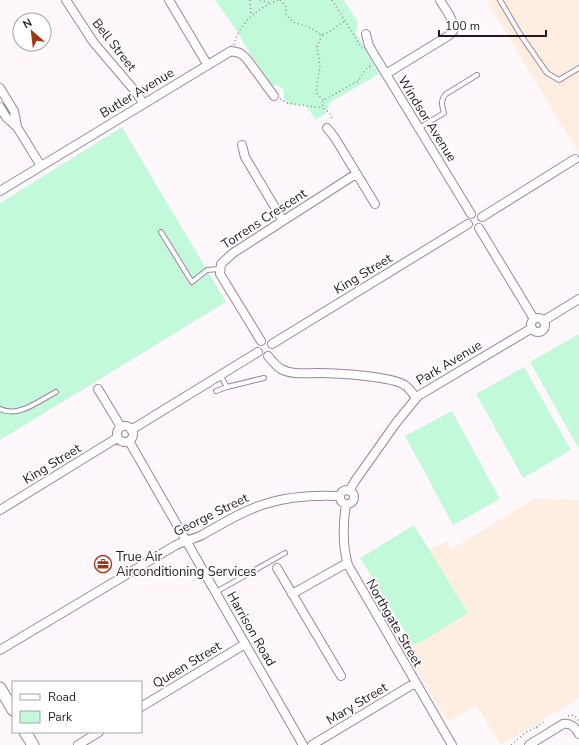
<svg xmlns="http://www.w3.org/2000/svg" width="579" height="745" font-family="'Nunito Sans',sans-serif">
<rect width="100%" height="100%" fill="#fef8fd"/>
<!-- industrial -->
<path fill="#feede1" d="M 486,0 L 579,0 L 579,153 L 578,152 Z
M 534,499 L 579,500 L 579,698 L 501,745 L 476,705 L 448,722 L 405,651 L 468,613 L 429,550 L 447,541 L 451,549 Z"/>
<!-- green -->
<path fill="#c2f9da" d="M 215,0 L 344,0 L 358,22 L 356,33 L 379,74 L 329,103 L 327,112 L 316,120 L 306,106 L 288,104 L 284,99 L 284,90 L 279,86 L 273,85 L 265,79 L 236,30 Z
M 122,127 L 226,302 L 0,440 L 0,203 Z
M 579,334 L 579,449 L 530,362 Z
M 524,367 L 571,450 L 523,478 L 476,394 Z
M 452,411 L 500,499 L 453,525 L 405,436 Z
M 414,525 L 468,613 L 414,646 L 360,558 Z"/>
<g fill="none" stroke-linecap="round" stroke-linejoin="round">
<!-- lane casing -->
<g stroke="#9d849b" stroke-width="6">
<path id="lane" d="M 500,0 L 520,34 L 547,73 L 559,80 L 579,68
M 419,128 L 444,113 C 442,106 440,100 446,94 L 477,75
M 161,232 L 192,282 L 207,270 L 219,269
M 220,375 L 227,387
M 216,391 L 227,387 L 264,378
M 0,409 C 19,418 40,400 56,392
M 216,592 L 285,553"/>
</g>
<!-- street casing -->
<g stroke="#9d849b" stroke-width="10">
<path id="street" d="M 66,0 L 94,43 L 135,91 L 143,103
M 169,0 L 207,64
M 366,34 L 369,46 L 471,214
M 386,74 L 448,36 C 450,35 452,33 453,31 C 456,21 444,8 440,0
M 0,88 L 14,111 L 17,127
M 0,107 L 6,117 L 17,127 L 41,166
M 327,128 L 335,138 L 375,204
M 242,145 L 245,157 L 283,221
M 0,191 L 231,51 L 240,53 L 246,58 L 274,96
M 482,217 L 575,159
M 479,228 L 534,319
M531 325a7 7 0 1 1 14 0a7 7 0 1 1-14 0Z
M 543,321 L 579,299
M 261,341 L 220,274 L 221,264 L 233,253 L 356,174
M 272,344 L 468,224
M 268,356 C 272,361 276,366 281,369 C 292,375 306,373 318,373 C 335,373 394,376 406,386 C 410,389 413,394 416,398
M 98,389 L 121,427
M117 434a8 8 0 1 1 16 0a8 8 0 1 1-16 0Z
M 131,430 L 258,352
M 129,441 L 303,745
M340 497a7 7 0 1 1 14 0a7 7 0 1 1-14 0Z
M 349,491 L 355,481 L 396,423 L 418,396 L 532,328
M 346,504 C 343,524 342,545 348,565 L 452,745
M 0,510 L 117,438
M 277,568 L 341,676
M 292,594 L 347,563
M 0,650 L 176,545 C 184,541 194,539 202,535 C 222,524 242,511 265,504 C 289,496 315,495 340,496
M 141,707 L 245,644
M 78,745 L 99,732
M 312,745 L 415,683
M 529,745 L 563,724 C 571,723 575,727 579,734"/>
</g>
<!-- secondary casing -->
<g stroke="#9d849b" stroke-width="13">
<path id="secondary" d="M 0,688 L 13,710
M 25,732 L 33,745"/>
</g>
<!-- path -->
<path stroke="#928a91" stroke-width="1.5" stroke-dasharray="1 3" stroke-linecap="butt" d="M 250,0 L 251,15
M 260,0 L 270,3
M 280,0 L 286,7 L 286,15 L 293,22 L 309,27 L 322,35 L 327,33 L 345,21
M 332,0 L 362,48
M 322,35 L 317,47 L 320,66 L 316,91 L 318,95 L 324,100
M 234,45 C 239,23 258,8 278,0
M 280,99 L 287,103 L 323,108
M 332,118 L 329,112 L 323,108 L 322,103 L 324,100 L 358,81 L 366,69 L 372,65
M 568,716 L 574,715 L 579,721
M 536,727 L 545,721
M 511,745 L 525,733 L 536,727 L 540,730"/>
<!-- lane -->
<use href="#lane" stroke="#fff" stroke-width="4"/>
<!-- street -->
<use href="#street" stroke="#fff" stroke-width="8"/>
<!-- secondary -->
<use href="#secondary" stroke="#fff" stroke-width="11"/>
</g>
<!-- icons -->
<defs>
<g id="office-ring" transform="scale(0.9)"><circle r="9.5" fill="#fff" stroke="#9e3717" stroke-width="1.5"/><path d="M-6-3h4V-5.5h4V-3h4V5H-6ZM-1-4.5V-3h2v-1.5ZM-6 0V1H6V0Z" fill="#9e3717"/></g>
</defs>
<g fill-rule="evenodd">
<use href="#office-ring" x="103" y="564"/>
</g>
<g text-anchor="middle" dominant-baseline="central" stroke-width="3.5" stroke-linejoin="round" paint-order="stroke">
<!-- street labels -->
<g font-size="13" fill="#221821" stroke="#fff">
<text transform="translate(114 45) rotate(52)">Bell Street</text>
<text transform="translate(137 93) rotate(-31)">Butler Avenue</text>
<text transform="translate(427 119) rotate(58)">Windsor Avenue</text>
<text transform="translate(264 219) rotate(-33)">Torrens Crescent</text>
<text transform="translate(363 274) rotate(-31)">King Street</text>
<text transform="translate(449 363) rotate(-31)">Park Avenue</text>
<text transform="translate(52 464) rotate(-31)">King Street</text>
<text transform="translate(211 515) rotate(-26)">George Street</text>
<text transform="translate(394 623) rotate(60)">Northgate Street</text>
<text transform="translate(251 629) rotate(60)">Harrison Road</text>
<text transform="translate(187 665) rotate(-31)">Queen Street</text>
<text transform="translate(357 704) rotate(-31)">Mary Street</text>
</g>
<!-- poi labels -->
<g font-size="13" fill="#221821" stroke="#fff" text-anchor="start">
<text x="116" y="557">True Air<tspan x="116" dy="15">Airconditioning Services</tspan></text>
</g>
</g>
<!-- legend -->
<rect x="12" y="681" width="130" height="52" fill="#ffffff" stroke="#a7a3a6"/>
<rect x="20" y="694" width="20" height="6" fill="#ffffff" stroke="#a7a3a6"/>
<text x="48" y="701" font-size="12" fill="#221821">Road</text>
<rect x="20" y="711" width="20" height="12" fill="#c2f9da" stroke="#a7a3a6"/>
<text x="48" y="721" font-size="12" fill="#221821">Park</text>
<!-- north arrow -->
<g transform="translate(32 32) rotate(332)"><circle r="19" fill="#ffffff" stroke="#a7a3a6"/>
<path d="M0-3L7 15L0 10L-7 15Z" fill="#9e3717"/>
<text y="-6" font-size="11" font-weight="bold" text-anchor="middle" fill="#221821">N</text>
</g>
<!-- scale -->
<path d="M439 30v6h107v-6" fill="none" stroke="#221821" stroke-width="2"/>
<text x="445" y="30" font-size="12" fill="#221821" stroke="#ffffff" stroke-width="3" paint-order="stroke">100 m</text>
</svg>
